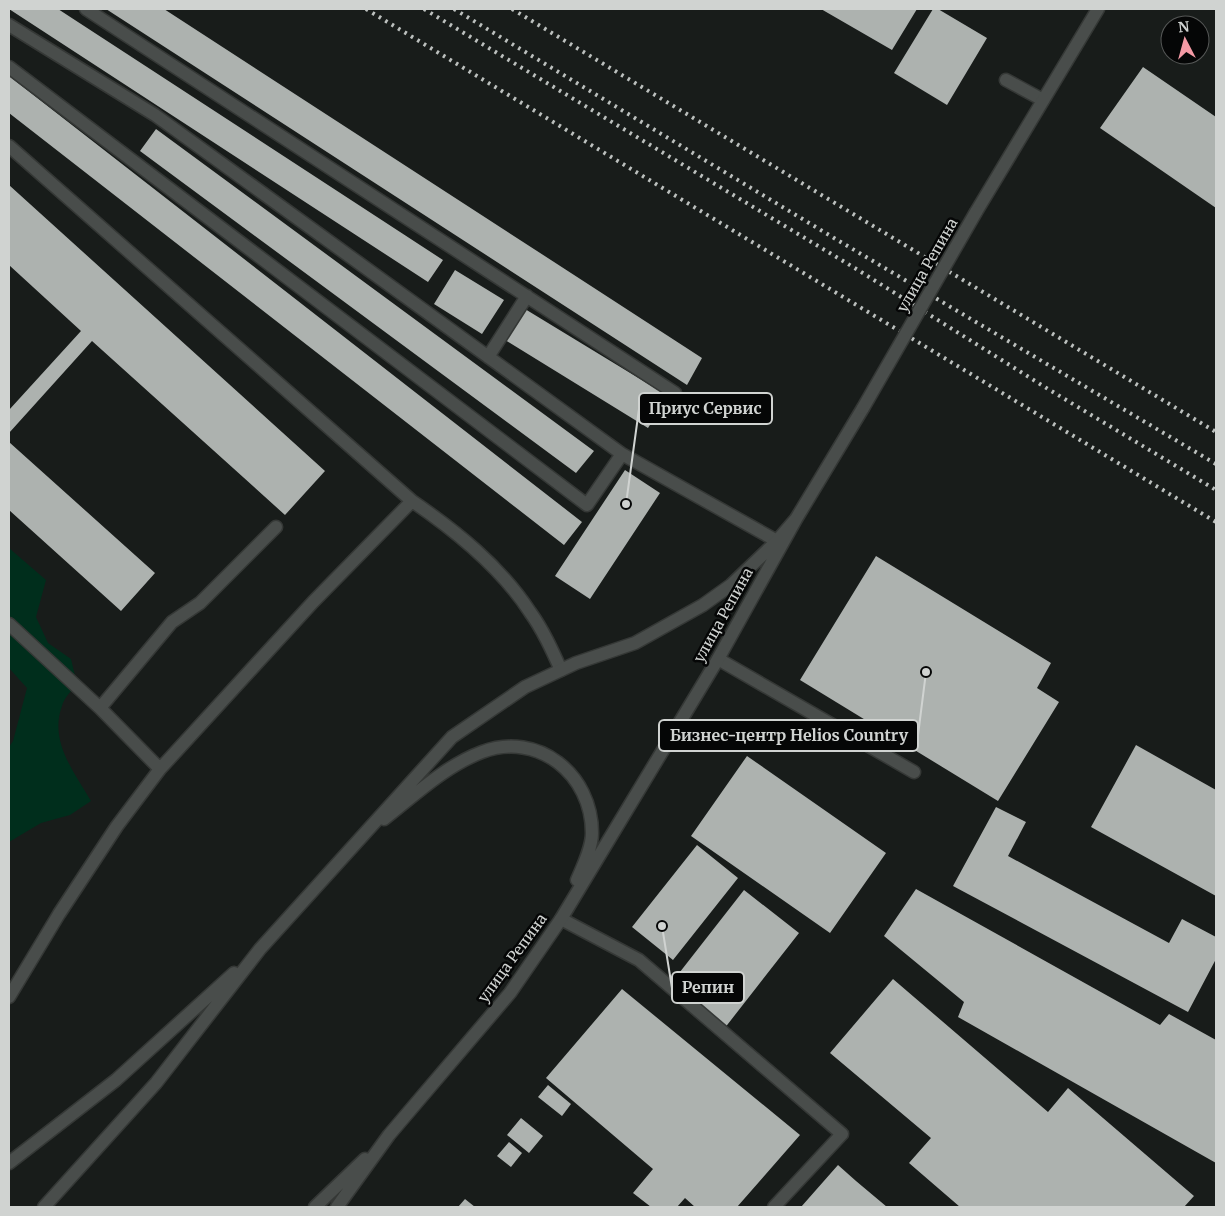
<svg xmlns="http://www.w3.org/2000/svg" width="1225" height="1216" font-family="Merriweather,serif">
<rect width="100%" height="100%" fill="#181c1a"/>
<!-- green -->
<path fill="#002e1c" d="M 9,548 L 46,580 L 36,617 L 48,643 L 71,659 L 77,684 C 72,690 64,698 62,706 C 49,741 74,772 91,801 L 70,815 L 41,823 L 9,842 L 9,747 L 13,741 L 27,688 L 9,668 Z"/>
<!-- building -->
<path fill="#adb2af" d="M 9,9 L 58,9 L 443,260 L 428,282 Z
M 106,9 L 164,9 L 702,358 L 687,385 Z
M 821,9 L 917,9 L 892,50 Z
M 933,9 L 938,9 L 987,38 L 947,105 L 894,73 Z
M 1143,67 L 1216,117 L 1216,208 L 1100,128 Z
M 9,76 L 582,522 L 564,545 L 9,113 Z
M 156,129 L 594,451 L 576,473 L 140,151 Z
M 9,185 L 325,471 L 285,515 L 92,341 L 9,433 L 9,410 L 81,331 L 9,265 Z
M 455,270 L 504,300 L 482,334 L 434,304 Z
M 525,309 L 668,396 L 648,428 L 505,340 Z
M 9,442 L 155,573 L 121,611 L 9,510 Z
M 625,470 L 660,493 L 590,599 L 555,576 Z
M 876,556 L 1051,663 L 1037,688 L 1059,702 L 998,801 L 800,680 Z
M 1136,745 L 1216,790 L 1216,896 L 1091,827 Z
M 747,756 L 886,853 L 830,933 L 691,836 Z
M 996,807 L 1026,822 L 1008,856 L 1169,943 L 1182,919 L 1216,937 L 1216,959 L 1188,1012 L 953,886 Z
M 697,845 L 738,878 L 673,960 L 632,927 Z
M 916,889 L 1160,1025 L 1169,1014 L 1216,1040 L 1216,1163 L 958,1017 L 964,1002 L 884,936 Z
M 744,890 L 799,933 L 724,1029 L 669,986 Z
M 893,979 L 1048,1112 L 1068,1088 L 1194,1196 L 1184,1207 L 960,1207 L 909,1163 L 931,1138 L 830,1053 Z
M 622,989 L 800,1135 L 737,1207 L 695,1207 L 685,1198 L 677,1207 L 651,1207 L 633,1193 L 653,1169 L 546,1078 Z
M 548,1085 L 571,1104 L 562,1116 L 538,1097 Z
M 521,1118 L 543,1136 L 529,1153 L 507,1135 Z
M 509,1142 L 522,1153 L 511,1167 L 497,1156 Z
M 838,1165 L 856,1181 L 887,1207 L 801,1207 Z
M 465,1199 L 475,1207 L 458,1207 Z"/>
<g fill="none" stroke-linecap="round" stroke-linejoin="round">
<!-- service casing -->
<g stroke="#353836" stroke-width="15">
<path id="service" d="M 86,9 L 675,393
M 9,25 L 155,115 L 622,454
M 9,67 L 587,505 L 622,454 L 777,541
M 1006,80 L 1043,100
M 9,146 L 412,501 C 456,531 501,567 530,612 C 543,630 552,650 561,670
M 488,357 L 527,296
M 9,624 L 100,708
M 718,659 L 914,772
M 160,769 L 100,708 L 172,622 L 200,603 L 276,527
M 561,919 L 639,960 L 842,1134 L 774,1207
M 9,997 L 59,914 L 117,826 L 160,769 L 313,602 L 412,501"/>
</g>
<!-- tertiary casing -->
<g stroke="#353836" stroke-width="15">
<path id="tertiary" d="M 976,212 L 1098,9
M 384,819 C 415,795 445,766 482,752 C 538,731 592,774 592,833 C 592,848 583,866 577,880
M 9,1163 L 116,1080 L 234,973
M 44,1207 L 156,1083 L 260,949 L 452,737 L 525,687 L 576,663 L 635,643 L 703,605 L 731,585 L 777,541 L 796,519
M 315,1207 L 365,1159
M 337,1207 L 389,1135 L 510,993 L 561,919 L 718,659 L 796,519 L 863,408"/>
</g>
<!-- service -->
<use href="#service" stroke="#494d4b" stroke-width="12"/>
<!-- tertiary -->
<use href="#tertiary" stroke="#494d4b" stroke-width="12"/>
<!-- rail -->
<path stroke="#bcc0be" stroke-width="4" stroke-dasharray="2.5 5" stroke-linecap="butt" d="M 366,9 L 1216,522
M 424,9 L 858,270 L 1048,389 L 1216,490
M 454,9 L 834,238 L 1216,464
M 512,9 L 1216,432"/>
<!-- tertiary-bridge casing -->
<g stroke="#353836" stroke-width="15" stroke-linecap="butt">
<path id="tertiary-bridge" d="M 863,408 L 976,212"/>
</g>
<!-- tertiary-bridge -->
<use href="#tertiary-bridge" stroke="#494d4b" stroke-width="12"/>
</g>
<g text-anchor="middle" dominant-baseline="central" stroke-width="5" stroke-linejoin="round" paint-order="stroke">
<!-- street labels -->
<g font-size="15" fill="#d0d3d1" stroke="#050606">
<text transform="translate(927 265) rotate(-60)">улица Репина</text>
<text transform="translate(723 615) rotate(-61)">улица Репина</text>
<text transform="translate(512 958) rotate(-54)">улица Репина</text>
</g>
</g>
<!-- callouts -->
<path fill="none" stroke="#d0d3d1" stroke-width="2" d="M626 504L639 409M926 672L918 735M662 926L672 988"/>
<g fill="#d0d3d1" stroke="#050606" stroke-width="2">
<circle cx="626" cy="504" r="5"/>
<circle cx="926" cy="672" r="5"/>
<circle cx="662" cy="926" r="5"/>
</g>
<g fill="#050606" stroke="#d0d3d1" stroke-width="2">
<rect x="639" y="393" width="133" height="31" rx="5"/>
<rect x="659" y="720" width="259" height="31" rx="5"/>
<rect x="672" y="972" width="72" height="31" rx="5"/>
</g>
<g font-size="16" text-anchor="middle" font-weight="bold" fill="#d0d3d1">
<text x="705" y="414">Приус Сервис</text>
<text x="789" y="741">Бизнес-центр Helios Country</text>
<text x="708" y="993">Репин</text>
</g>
<!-- border -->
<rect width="1225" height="1216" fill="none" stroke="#d0d3d1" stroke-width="20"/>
<!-- north arrow -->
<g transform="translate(1185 40) rotate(354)"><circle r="24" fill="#050606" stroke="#565857"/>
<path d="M0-4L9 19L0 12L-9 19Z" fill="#f49aa5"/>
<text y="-8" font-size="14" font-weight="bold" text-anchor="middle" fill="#d0d3d1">N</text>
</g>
</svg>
